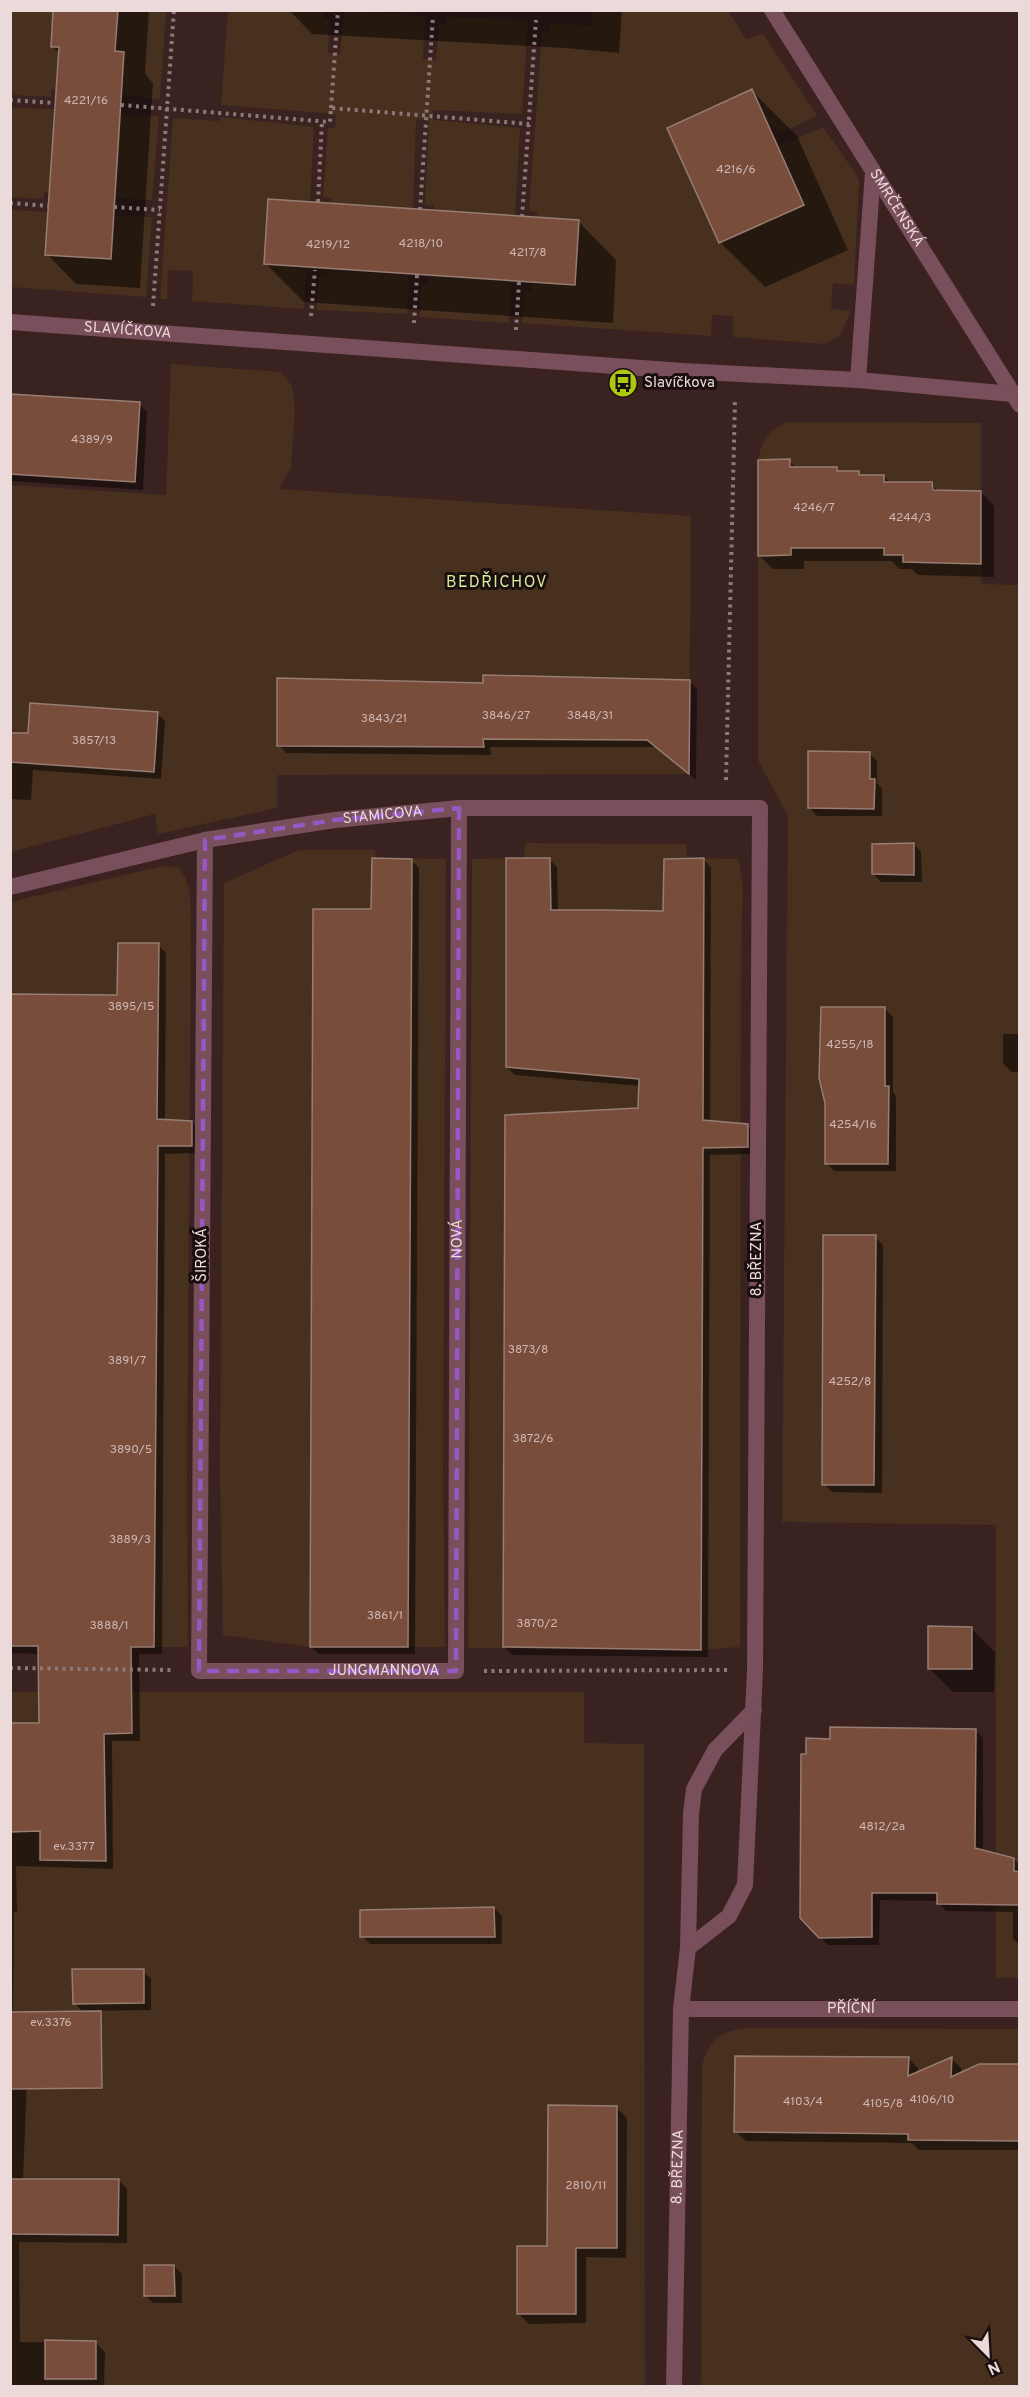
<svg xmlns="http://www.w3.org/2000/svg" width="1030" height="2397" font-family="Overpass,sans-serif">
<rect width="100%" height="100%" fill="#3a2221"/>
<!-- green -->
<path fill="#47301d" d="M 10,11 L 53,11 L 51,46 L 59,47 L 57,89 L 51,89 L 51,97 L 11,95 Z
M 118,11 L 166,11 L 160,99 L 121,94 L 124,52 L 116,51 Z
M 228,11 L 323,11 L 323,18 L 329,19 L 328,53 L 340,54 L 344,11 L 425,16 L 423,59 L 436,60 L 439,25 L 446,25 L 447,17 L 528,20 L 522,114 L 433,110 L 433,120 L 520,128 L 515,216 L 434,211 L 434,206 L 425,205 L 429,121 L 416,119 L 413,210 L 331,203 L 331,198 L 323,197 L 328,128 L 335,128 L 336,114 L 221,105 Z
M 592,11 L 728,11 L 746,39 L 763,34 L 817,116 L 778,134 L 775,126 L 770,128 L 752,90 L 719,242 L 804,205 L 778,147 L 823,127 L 856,174 L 859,182 L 854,285 L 833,283 L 831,309 L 851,311 L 840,335 L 825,344 L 733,337 L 733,316 L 712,315 L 711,336 L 522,323 L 525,292 L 531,291 L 532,283 L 575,285 L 579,220 L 537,217 L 537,212 L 529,211 L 542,33 L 549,32 L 549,23 L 591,26 Z
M 11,108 L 55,109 L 49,192 L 45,192 L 43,199 L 11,197 Z
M 120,115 L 159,116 L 152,200 L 118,198 L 118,196 L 115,196 Z
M 220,117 L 314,127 L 310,202 L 269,199 L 264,264 L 306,269 L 304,309 L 192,301 L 193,271 L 168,270 L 167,299 L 160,299 L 173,118 L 220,121 Z
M 10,210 L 48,212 L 46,255 L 110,259 L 113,218 L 116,216 L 152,217 L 146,297 L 11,287 Z
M 327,271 L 409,275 L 407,314 L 317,310 L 319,277 L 327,277 Z
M 430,276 L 511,281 L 509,323 L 420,317 L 421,284 L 429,284 Z
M 171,364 L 281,372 L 292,386 L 295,409 L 291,467 L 279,489 L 691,516 L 689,774 L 277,775 L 277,808 L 158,834 L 155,814 L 11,852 L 11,485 L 166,495 Z
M 787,422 L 981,423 L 981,584 L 1020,585 L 1019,1978 L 996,1978 L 996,1525 L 782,1522 L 788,816 L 758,760 L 758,460 C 763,438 767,431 787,422 Z
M 525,843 L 686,844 L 687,858 L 739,859 L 743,889 L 741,946 L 740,1647 L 700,1650 L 468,1648 L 472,859 L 524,858 Z
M 299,850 L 375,850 L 376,858 L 446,859 L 443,1473 L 445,1647 L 310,1647 L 223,1635 L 220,1473 L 224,883 Z
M 163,866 L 179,868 C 195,886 190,921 191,945 L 187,1472 L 188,1647 L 11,1647 L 10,902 Z
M 11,1692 L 584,1692 L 584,1743 L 644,1744 L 645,2386 L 11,2386 Z
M 747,2028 L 1019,2029 L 1019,2386 L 701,2386 L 702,2065 C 711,2038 718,2032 747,2028 Z"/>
<!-- shadow -->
<path fill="#0007" d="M 55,10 L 149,10 L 145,74 L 153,83 L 140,288 L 76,284 L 47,254 L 60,54 L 52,46 Z
M 289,10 L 622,10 L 619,53 L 565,48 L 312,34 Z
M 752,91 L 797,136 L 848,250 L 765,287 L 720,242 Z
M 578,221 L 616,260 L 613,323 L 304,302 L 266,264 Z
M 10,396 L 139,404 L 147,412 L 143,490 L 10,481 Z
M 789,461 L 797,468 L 836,469 L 841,473 L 858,473 L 862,476 L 884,476 L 891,484 L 931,484 L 939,492 L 981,492 L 994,506 L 994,577 L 918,575 L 912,569 L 899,569 L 892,561 L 804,561 L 804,569 L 773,569 L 759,555 Z
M 690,682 L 697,689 L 696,780 L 656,747 L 490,747 L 491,755 L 286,753 L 279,745 L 485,685 Z
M 157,713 L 165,721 L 161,779 L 33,770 L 31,800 L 10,799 L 10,734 L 29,735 Z
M 869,753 L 877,761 L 877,783 L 882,788 L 882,816 L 817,816 L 810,808 Z
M 914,844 L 921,852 L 922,882 L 881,882 L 873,874 Z
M 549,859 L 557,867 L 558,911 L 664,912 L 704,860 L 711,868 L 710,1123 L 747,1126 L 755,1134 L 755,1154 L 710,1155 L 708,1657 L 512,1655 L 504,1647 L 640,1110 L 640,1086 L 515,1075 L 507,1067 Z
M 411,860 L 419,868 L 415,1654 L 319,1654 L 311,1647 Z
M 158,945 L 166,953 L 165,1121 L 192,1122 L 200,1130 L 200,1153 L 165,1154 L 162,1654 L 139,1654 L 140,1741 L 112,1741 L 113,1869 L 16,1866 L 17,1912 L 14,1912 L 13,2020 L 10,2020 L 10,1725 L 41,1725 L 40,1654 L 10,1653 L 10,996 L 119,997 Z
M 885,1009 L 893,1017 L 893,1092 L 896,1096 L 896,1171 L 834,1171 L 826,1163 Z
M 1003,1034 L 1020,1034 L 1020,1072 L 1011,1072 L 1003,1063 Z
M 875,1237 L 883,1245 L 882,1493 L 832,1492 L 824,1484 Z
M 971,1628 L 995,1652 L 994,1692 L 953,1692 L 929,1668 Z
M 975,1730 L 983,1738 L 983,1852 L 1013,1859 L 1020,1865 L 1020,1945 L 1013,1939 L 1013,1912 L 946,1911 L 938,1901 L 880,1900 L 879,1945 L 828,1945 L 801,1918 L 807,1755 L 832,1740 Z
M 494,1908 L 502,1916 L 502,1944 L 370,1944 L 362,1936 Z
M 143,1971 L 151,1979 L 151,2010 L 82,2011 L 74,2003 Z
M 908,2058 L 918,2068 L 918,2074 L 952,2059 L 961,2068 L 961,2074 L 1020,2066 L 1020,2150 L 919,2150 L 912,2143 L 746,2141 L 736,2132 Z
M 10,2070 L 27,2078 L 23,2179 L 25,2181 L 119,2180 L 127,2189 L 127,2243 L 19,2242 L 20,2342 L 96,2343 L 105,2352 L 104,2386 L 10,2386 Z
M 616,2107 L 627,2118 L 626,2258 L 586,2257 L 586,2323 L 529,2324 L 519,2314 Z
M 174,2266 L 182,2274 L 182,2303 L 153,2303 L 145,2295 Z"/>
<!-- building -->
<path fill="#794d3c" stroke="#977c72" stroke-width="1.5" d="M 53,10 L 118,10 L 115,51 L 124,52 L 111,259 L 45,255 L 59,47 L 51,47 Z
M 752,89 L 804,205 L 719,243 L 667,128 Z
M 268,199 L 579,220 L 575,285 L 264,264 Z
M 10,394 L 140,402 L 135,482 L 10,474 Z
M 790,459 L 790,467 L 837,467 L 837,471 L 859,471 L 859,475 L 884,475 L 884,482 L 932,482 L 933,490 L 981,491 L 981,564 L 903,562 L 903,555 L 884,555 L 884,548 L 791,548 L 791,555 L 758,556 L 758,460 Z
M 483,675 L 690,680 L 689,774 L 647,740 L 483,739 L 484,747 L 277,746 L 277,678 L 483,683 Z
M 30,703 L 158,712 L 154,772 L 10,762 L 10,733 L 28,733 Z
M 808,751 L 870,752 L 870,779 L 875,779 L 874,809 L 808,808 Z
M 914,843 L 914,875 L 872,874 L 872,844 Z
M 372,858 L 412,859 L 408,1647 L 310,1647 L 313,909 L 371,909 Z
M 506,858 L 550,858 L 551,910 L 605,910 L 663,911 L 664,859 L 704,858 L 703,1120 L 748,1124 L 748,1147 L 703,1148 L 701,1650 L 503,1647 L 505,1115 L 638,1108 L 639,1079 L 506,1067 Z
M 118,943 L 159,943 L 157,1119 L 192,1121 L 192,1146 L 158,1146 L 154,1647 L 131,1647 L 132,1733 L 104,1734 L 106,1861 L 40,1860 L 40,1831 L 10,1832 L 10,1723 L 39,1723 L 38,1646 L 10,1646 L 10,994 L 117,995 Z
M 821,1007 L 885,1007 L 885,1086 L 889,1086 L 888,1164 L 825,1164 L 825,1103 L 819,1078 Z
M 823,1235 L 876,1235 L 874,1485 L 822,1485 Z
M 928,1626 L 972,1627 L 972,1669 L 928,1669 Z
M 830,1727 L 976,1729 L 975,1848 L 1014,1858 L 1014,1871 L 1020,1872 L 1020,1905 L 937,1904 L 937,1893 L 872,1893 L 872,1937 L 819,1938 L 800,1918 L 801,1754 L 806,1754 L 806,1738 L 830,1739 Z
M 494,1907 L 495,1937 L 360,1937 L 360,1910 Z
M 72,1969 L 144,1969 L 144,2003 L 73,2004 Z
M 101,2011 L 102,2088 L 10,2089 L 10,2012 Z
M 735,2056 L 909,2057 L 908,2076 L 952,2057 L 951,2077 L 979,2064 L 1020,2064 L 1020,2141 L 908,2140 L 908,2134 L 734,2132 Z
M 548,2105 L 617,2106 L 617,2248 L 576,2248 L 576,2314 L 517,2314 L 517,2246 L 547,2246 Z
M 10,2179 L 119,2179 L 118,2235 L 10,2234 Z
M 144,2265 L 174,2265 L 175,2296 L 144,2296 Z
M 45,2340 L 96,2341 L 96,2379 L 45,2379 Z"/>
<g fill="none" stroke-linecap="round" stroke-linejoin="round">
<!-- path -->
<path stroke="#8d7978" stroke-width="4" stroke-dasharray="3 4.5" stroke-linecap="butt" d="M 10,100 L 56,103
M 121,105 L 330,122 L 331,108 L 529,124
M 331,108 L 338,10
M 318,202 L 322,121
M 10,203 L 49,206
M 114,207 L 160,210
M 420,210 L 433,16
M 522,217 L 536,20
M 153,306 L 174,10
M 311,316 L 315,270
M 414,323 L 417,275
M 516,330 L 519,282
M 726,780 L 735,400
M 10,1668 L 171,1670
M 484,1671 L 728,1670"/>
<!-- minor -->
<g stroke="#784f5a" stroke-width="16">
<path id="s1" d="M 772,10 L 1020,405"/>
<path id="s2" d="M 10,322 L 683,371 L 858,380 L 1012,394"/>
<path d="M 858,380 L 873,172"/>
<path id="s3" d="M 205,840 L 199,1671 L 456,1671 L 459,808"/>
<path id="s4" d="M 10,887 L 205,840 L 335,820 L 459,808 L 760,808 L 755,1670 L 745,1885 L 729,1916 L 688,1948"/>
<path id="s5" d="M 681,2009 L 1020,2009"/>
<path id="s6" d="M 674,2386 L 681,2009 L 688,1948 L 691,1814 L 694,1789 L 715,1750 L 754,1710"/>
</g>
</g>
<!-- marked area -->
<path fill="none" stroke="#9758c6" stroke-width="4.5" stroke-dasharray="12 8" stroke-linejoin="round" d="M 459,808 L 456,1671 L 199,1671 L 205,840 L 335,820 Z"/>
<!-- icons -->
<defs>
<g id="bus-disc" transform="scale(1.5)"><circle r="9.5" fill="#adc60f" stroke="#1a0f0e"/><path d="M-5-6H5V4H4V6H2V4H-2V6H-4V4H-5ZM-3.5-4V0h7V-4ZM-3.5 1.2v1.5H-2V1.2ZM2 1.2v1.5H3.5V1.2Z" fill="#111"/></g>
</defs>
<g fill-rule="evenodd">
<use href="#bus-disc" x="623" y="383"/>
</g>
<g text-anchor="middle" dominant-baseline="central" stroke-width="6" stroke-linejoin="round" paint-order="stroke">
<!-- number labels -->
<g font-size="12" fill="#ceb7b2">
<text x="86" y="101">4221/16</text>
<text x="736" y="170">4216/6</text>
<text x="421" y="244">4218/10</text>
<text x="328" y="245">4219/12</text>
<text x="528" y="253">4217/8</text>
<text x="92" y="440">4389/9</text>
<text x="814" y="508">4246/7</text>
<text x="910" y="518">4244/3</text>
<text x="506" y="716">3846/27</text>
<text x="590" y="716">3848/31</text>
<text x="384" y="719">3843/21</text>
<text x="94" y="741">3857/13</text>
<text x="131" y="1007">3895/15</text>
<text x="850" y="1045">4255/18</text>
<text x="853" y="1125">4254/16</text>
<text x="528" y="1350">3873/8</text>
<text x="127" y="1361">3891/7</text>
<text x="850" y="1382">4252/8</text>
<text x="533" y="1439">3872/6</text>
<text x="131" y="1450">3890/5</text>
<text x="130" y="1540">3889/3</text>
<text x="385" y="1616">3861/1</text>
<text x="537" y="1624">3870/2</text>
<text x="109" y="1626">3888/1</text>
<text x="882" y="1827">4812/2a</text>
<text x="74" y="1847">ev.3377</text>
<text x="51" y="2023">ev.3376</text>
<text x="932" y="2100">4106/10</text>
<text x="803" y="2102">4103/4</text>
<text x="883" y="2104">4105/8</text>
<text x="586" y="2186">2810/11</text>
</g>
<!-- street labels -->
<g font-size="15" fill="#ebdad9" stroke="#1a0f0e">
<text stroke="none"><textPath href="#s1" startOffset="234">SMRČENSKÁ</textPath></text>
<text stroke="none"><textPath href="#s2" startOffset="118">SLAVÍČKOVA</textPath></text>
<text stroke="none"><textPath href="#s4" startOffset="380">STAMICOVA</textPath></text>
<text stroke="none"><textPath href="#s3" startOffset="1520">NOVÁ</textPath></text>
<text transform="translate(202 1255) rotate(-90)">ŠIROKÁ</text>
<text transform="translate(757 1259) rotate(-90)">8. BŘEZNA</text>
<text stroke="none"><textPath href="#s3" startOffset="1016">JUNGMANNOVA</textPath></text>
<text stroke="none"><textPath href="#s5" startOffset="170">PŘÍČNÍ</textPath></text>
<text stroke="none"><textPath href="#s6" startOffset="219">8. BŘEZNA</textPath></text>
</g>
<!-- poi labels -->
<g font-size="15" fill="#ebdad9" stroke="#1a0f0e" text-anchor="start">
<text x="644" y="383">Slavíčkova</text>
</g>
<!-- neighbourhood labels -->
<g font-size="16" letter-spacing="1.5" fill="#d9ea9d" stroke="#1a0f0e">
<text x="497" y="583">BEDŘICHOV</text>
</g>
</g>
<!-- border -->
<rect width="1030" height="2397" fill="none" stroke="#ebdad9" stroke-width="24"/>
<!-- north arrow -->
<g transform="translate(988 2355) rotate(156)" stroke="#1a0f0e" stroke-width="4.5" paint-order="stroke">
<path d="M0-4.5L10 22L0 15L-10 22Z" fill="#ebdad9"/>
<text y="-9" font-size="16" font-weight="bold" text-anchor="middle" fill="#ebdad9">N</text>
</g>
</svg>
